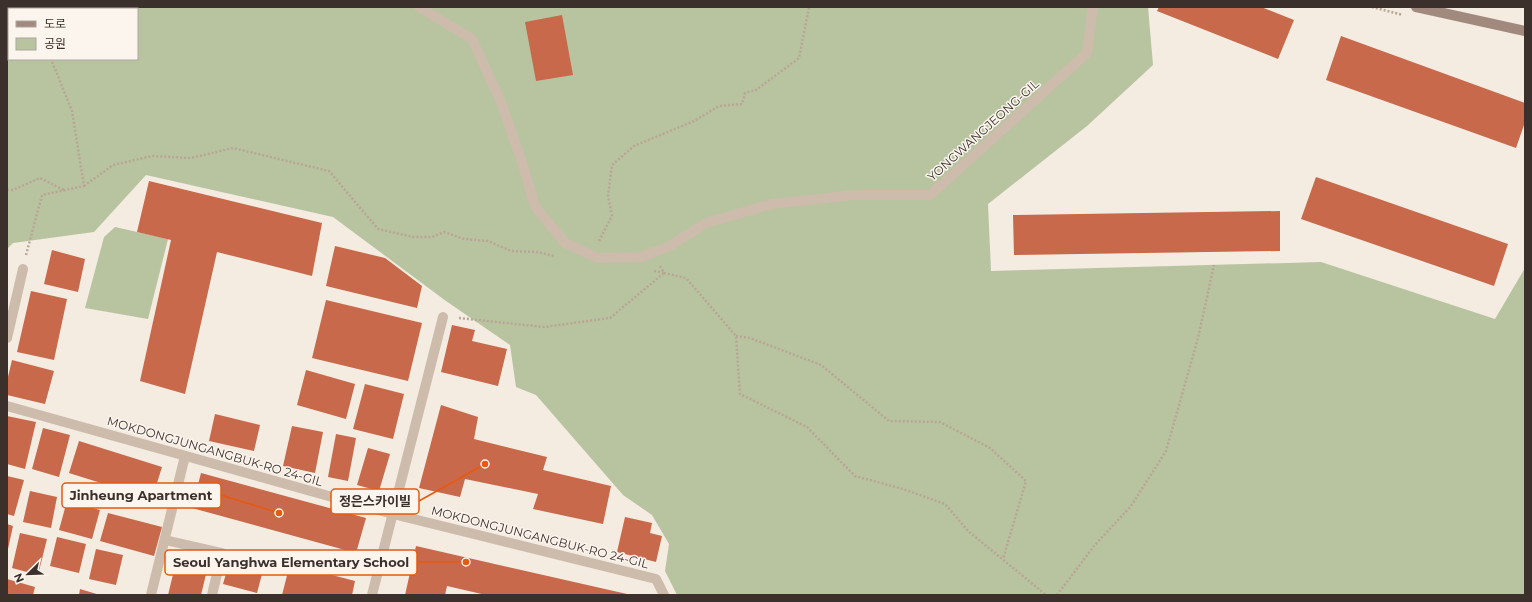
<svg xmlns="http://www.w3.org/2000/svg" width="1532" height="602" font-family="Montserrat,'Noto Sans KR',sans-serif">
<rect width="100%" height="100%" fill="#f4ebe1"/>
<!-- green -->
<path fill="#b8c4a0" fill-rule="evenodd" d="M 7,7 L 1148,7 L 1153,65 L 1087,126 L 988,204 L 991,271 L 1321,262 L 1495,319 L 1525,268 L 1525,595 L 677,595 L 665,571 L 669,544 L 652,515 L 623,495 L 536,395 L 516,387 L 510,345 L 446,301 L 333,217 L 146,175 L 94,232 L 13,243 L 7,249 ZM 9,9 L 137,9 L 137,59 L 9,59 Z
M 115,227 L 168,239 L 148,319 L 85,308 L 104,237 Z"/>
<!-- building -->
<path fill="#c8694b" d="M 1159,7 L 1261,7 L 1294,20 L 1278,59 L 1157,11 Z
M 562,15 L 573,75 L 536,81 L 525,22 Z
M 1341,36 L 1525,103 L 1525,122 L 1516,148 L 1326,80 Z
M 1316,177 L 1508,244 L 1494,286 L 1301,219 Z
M 149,181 L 322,223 L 312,276 L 217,252 L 185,394 L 140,381 L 171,240 L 137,232 Z
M 1280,211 L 1280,251 L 1014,255 L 1013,215 Z
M 335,246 L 385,258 L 422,286 L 417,308 L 326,286 Z
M 52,250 L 85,259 L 78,292 L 44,284 Z
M 31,291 L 67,299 L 54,360 L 17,352 Z
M 326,300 L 422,323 L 408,381 L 312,358 Z
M 452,325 L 475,330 L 472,341 L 507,349 L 498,386 L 441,372 Z
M 12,360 L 54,371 L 45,404 L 7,395 L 7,381 Z
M 306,370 L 355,384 L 346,419 L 297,405 Z
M 365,384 L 404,394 L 393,439 L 353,429 Z
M 441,405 L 478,417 L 474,439 L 547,457 L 543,470 L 611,486 L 603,524 L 533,509 L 538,494 L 465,479 L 460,497 L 419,488 Z
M 215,414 L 260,425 L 254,451 L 209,441 Z
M 7,416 L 36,422 L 25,469 L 7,464 Z
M 292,426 L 323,432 L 315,473 L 283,466 Z
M 43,428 L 70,435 L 59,477 L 32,469 Z
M 336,434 L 356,438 L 348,481 L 328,477 Z
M 79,441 L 162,467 L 152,499 L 69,473 Z
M 368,448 L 390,454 L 379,491 L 357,485 Z
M 201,473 L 366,518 L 356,553 L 192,508 Z
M 7,476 L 24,480 L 14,516 L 7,514 Z
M 30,491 L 57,497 L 51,528 L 23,522 Z
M 67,501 L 100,510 L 92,539 L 59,530 Z
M 108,513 L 162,527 L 154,556 L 100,541 Z
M 625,517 L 652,523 L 650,533 L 662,536 L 656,562 L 617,552 Z
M 7,524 L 13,526 L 8,549 L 7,549 Z
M 20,533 L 47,539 L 38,575 L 12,568 Z
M 57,537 L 86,544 L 79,573 L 50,566 Z
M 416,546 L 627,594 L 627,595 L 486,595 L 447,586 L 445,595 L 405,595 Z
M 96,549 L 123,555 L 116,585 L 89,579 Z
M 233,550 L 266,559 L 257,593 L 223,584 Z
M 178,554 L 209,562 L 201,595 L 168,595 Z
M 290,564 L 355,581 L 352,595 L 282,595 Z
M 7,579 L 35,587 L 33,595 L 7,595 Z
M 80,589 L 100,595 L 79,595 Z"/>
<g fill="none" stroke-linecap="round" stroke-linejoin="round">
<!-- path -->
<path stroke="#b9a596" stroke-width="2.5" stroke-dasharray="2 2" stroke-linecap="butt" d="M 11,7 L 13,9
M 1372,7 L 1403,15
M 84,186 L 113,165 L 152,156 L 191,158 L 233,148 L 329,171 L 378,229 L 413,237 L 432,237 L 444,232 L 464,239 L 488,241 L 511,251 L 538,252 L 554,256
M 7,190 L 13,190 L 40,178 L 64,190
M 599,241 L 612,216 L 608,196 L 612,165 L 634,146 L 694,121 L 719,106 L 742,104 L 745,93 L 756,90 L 799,58 L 809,7
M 26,255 L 42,195 L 84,186 L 72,111 L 51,59
M 660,266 L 664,273 L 686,278 L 736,336 L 740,394 L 807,427 L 855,476 L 903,489 L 945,504 L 968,531 L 1046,595
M 654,271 L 664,273
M 459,318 L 544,327 L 610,318 L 664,273
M 736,336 L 750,338 L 821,365 L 889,421 L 940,422 L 990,448 L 1026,481 L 1003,559
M 1057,595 L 1094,546 L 1131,506 L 1166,451 L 1198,338 L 1214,265"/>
<!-- lane -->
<path stroke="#cdbbac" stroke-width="10" d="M 165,540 L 222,553 L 212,595"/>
<!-- street -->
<path stroke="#cdbbac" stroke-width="10" d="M 419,7 L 472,39 L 501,102 L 522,162 L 535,206 L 565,243 L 598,258 L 641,257 L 668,247 L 706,223 L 772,204 L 855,195 L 930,195 L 1087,53 L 1093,7
M 7,338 L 23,269
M 7,406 L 393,514 L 656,579 L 664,595
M 151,595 L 185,456
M 372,595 L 443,317"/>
<!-- secondary -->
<path stroke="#a18a7d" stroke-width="10" d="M 1416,7 L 1525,31"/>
</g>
<g text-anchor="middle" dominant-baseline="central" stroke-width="3" stroke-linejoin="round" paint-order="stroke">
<!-- street labels -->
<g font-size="12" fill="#3b302b" stroke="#fbf5ee">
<text transform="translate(983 130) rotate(-42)">YONGWANGJEONG-GIL</text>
<text transform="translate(215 451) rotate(16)">MOKDONGJUNGANGBUK-RO 24-GIL</text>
<text transform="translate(540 537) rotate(14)">MOKDONGJUNGANGBUK-RO 24-GIL</text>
</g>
</g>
<!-- callouts -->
<path fill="none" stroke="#e8590c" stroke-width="1.5" d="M279 513L221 495M485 464L419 501M466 562L417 562"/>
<g fill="#e8590c" stroke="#fbf5ee" stroke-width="1.5">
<circle cx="279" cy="513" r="4"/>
<circle cx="485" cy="464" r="4"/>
<circle cx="466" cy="562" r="4"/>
</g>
<g fill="#fbf5ee" stroke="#e8590c" stroke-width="1.5">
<rect x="62" y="483" width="159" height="25" rx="4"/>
<rect x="331" y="489" width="88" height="25" rx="4"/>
<rect x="165" y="550" width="252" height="25" rx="4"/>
</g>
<g font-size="13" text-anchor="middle" font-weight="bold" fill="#3b302b">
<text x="141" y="500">Jinheung Apartment</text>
<text x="375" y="506">정은스카이빌</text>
<text x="291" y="567">Seoul Yanghwa Elementary School</text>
</g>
<!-- border -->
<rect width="1532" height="602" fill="none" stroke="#3b302b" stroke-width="16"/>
<!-- legend -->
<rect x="8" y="8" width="130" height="52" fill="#fbf5ee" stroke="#aea6a0"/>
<rect x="16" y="21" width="20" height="6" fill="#a18a7d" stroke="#aea6a0"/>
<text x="44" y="28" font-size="12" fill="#3b302b">도로</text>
<rect x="16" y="38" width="20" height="12" fill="#b8c4a0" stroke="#aea6a0"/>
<text x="44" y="48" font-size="12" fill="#3b302b">공원</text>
<!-- north arrow -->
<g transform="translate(28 574) rotate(247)" stroke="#fbf5ee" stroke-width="3" paint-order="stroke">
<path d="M0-3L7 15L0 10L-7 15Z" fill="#3b302b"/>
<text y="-6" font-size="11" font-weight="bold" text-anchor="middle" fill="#3b302b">N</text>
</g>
</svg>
